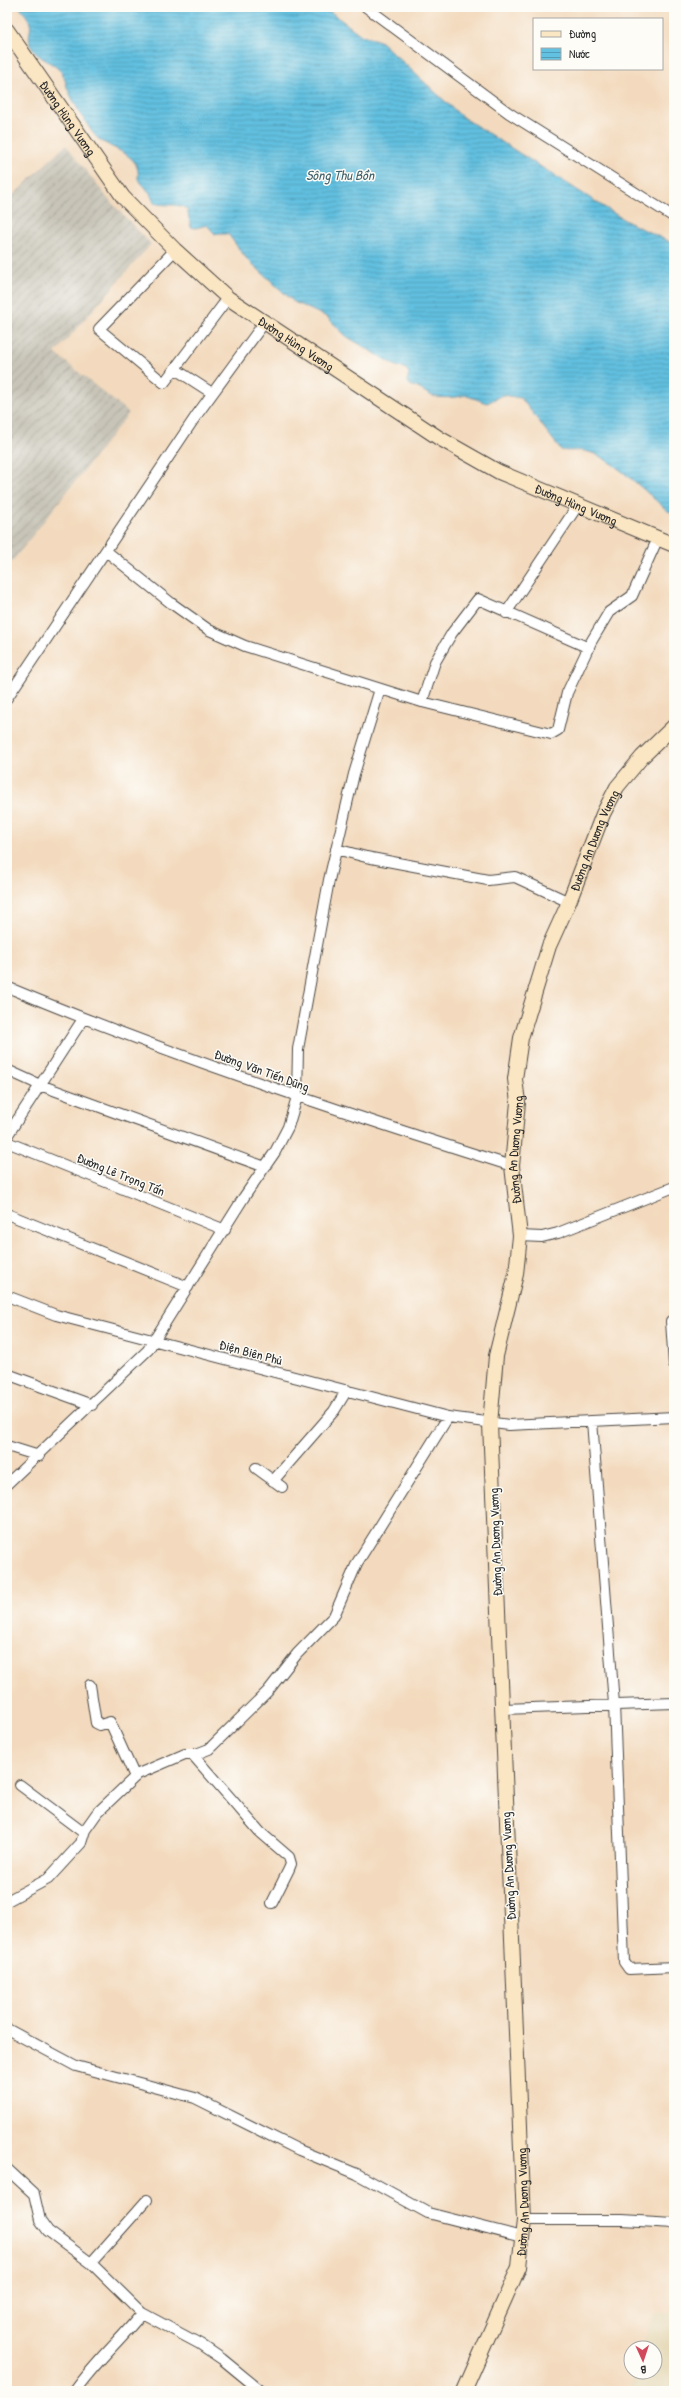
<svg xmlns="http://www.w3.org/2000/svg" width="681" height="2398" font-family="'Patrick Hand',sans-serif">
<defs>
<pattern id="industrial-furrows" width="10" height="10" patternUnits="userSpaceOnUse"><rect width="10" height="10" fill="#c8c4b8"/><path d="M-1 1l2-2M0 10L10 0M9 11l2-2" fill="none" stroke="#a39f96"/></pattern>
<pattern id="water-rules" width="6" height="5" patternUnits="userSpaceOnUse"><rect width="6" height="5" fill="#62c0e0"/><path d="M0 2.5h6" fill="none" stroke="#519cb6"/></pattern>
</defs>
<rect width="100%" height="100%" fill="#fdfcf7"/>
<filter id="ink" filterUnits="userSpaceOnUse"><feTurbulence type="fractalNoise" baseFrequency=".025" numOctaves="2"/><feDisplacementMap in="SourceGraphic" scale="8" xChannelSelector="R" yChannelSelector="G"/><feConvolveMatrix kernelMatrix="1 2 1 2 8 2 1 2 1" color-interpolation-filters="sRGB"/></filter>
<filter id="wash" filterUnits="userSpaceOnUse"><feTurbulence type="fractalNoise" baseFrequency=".012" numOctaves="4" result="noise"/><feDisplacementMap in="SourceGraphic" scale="16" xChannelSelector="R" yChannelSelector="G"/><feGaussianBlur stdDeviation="0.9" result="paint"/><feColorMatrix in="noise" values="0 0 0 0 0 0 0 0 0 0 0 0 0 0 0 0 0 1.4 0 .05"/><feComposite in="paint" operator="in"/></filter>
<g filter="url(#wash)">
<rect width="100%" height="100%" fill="#f3dabe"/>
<!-- built -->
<path fill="#e6daba" d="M 653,2313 L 674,2313 L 674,2391 L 629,2391 L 635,2372 L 655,2372 L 655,2348 L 642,2348 Z"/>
<!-- industrial -->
<path fill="url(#industrial-furrows)" d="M 66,145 L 109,200 L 151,244 L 55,353 L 129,413 L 7,568 L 7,201 Z"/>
<!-- water -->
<path fill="url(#water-rules)" stroke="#467686" d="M 19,7 L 324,7 L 361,35 L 380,41 L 461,116 L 626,221 L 674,244 L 674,513 L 668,511 C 649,495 612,458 589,452 C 580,449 571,452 561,450 L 521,398 L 503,395 L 487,403 L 465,395 C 456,398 439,399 430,395 C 423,391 418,387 410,385 L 407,381 L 409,373 L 405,368 L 396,366 L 346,336 L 327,317 L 294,302 L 246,258 L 228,234 L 215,234 L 207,225 L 195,228 L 191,227 L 187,209 C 177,202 166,207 154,203 L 150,193 L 138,179 C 142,150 106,151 93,133 C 84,120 75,105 68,90 C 66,85 65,78 62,73 C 55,63 37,58 32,48 C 23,29 41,30 19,7 Z"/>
</g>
<g filter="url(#ink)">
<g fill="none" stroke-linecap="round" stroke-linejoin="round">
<!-- minor casing -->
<g stroke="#494541" stroke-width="12">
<path id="minor" d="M 366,7 L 509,113 L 674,217
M 175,250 L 99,329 L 164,383 L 228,298
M 175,369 L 212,393
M 106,551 L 171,603 L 209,630 L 245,646 L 422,702 L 551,734 L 558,730 L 567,693 L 591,642 L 609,612 L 632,596 L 658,538
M 506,613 L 578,505
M 7,698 L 196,416 L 264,323
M 422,702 L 435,662 L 452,633 L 478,599 L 589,648
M 336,849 L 366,857 L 488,880 L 515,877 L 569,902
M 7,987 C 172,1056 341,1112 512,1166
M 7,1070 L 40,1085 L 265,1167
M 7,1136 L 83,1019
M 7,1142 L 225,1230
M 7,1214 L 188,1287
M 520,1236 L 542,1237 L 558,1233 L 674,1187
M 7,1296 L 56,1315 L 448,1417 L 509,1425 L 674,1417
M 671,1321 L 674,1365
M 7,1374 L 92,1405
M 592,1421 L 614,1704 L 624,1962 L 629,1969 L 674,1967
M 7,1446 L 39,1456
M 256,1468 L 282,1487
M 273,1481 L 334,1411 L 347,1390
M 7,1484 L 148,1350 L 244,1197 L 275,1152 L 288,1127 L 297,1097 L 298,1049 L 329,880 L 354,774 L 380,689
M 90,1685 L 96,1723 L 100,1725 L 110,1722 L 135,1777
M 501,1709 L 674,1703
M 192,1754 L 260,1832 L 289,1857 L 291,1864 L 289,1869 L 272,1903
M 20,1785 L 84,1833
M 7,1901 L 48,1879 L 81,1843 L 85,1830 L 97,1813 L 138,1774 L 185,1754 L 196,1754 L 209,1749 L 268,1691 L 297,1654 L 334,1616 L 357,1563 L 448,1417
M 7,2029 L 76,2066 L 195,2098 L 299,2150 L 357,2174 L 428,2213 L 522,2237
M 7,2169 L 34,2194 L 40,2220 L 48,2231 L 91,2263 L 142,2313 L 200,2344 L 222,2359 L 261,2391
M 524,2220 L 622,2220 L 674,2223
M 91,2263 L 147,2200
M 75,2391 C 96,2361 120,2341 142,2313"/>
</g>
<!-- secondary casing -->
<g stroke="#494541" stroke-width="16">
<g id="secondary">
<path id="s1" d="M 7,30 L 123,197 L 175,250 L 228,298 L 439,438 L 499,472 L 674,545"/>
<path id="s2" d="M 464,2391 L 519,2267 L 524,2220 L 490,1424 L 496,1356 L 516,1274 L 520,1236 L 512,1166 L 518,1102 L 515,1079 L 521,1038 L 549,946 L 569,902 L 603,814 L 617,787 L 642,757 L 674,726"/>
</g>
</g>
<!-- minor -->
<use href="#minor" stroke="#fff" stroke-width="10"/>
<!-- secondary -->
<use href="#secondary" stroke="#fbe6c4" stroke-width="14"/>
</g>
</g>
<g text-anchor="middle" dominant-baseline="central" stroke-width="3" stroke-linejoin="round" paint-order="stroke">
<!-- street labels -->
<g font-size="13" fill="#2b2b2b" stroke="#fdfcf7">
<text stroke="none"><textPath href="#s1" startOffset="107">Đường Hùng Vương</textPath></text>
<text stroke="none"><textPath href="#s1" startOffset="431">Đường Hùng Vương</textPath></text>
<text stroke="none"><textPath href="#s1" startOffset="755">Đường Hùng Vương</textPath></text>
<text stroke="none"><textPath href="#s2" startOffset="1581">Đường An Dương Vương</textPath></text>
<text transform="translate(262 1070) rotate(20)">Đường Văn Tiến Dũng</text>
<text stroke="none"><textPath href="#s2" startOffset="1257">Đường An Dương Vương</textPath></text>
<text transform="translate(121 1174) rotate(22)">Đường Lê Trọng Tấn</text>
<text transform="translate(251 1352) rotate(15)">Điện Biên Phủ</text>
<text transform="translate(495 1542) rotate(-92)">Đường An Dương Vương</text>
<text transform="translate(508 1866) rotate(-93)">Đường An Dương Vương</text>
<text stroke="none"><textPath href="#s2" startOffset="201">Đường An Dương Vương</textPath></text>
</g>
<!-- water labels -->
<g font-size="14" font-style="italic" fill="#3e5f6a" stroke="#fdfcf7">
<text x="340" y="174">Sông Thu Bồn</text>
</g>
</g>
<!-- margin -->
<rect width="681" height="2398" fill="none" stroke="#fdfcf7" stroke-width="24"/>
<!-- legend -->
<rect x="533" y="18" width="130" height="52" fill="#fdfcf7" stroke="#a9a8a5"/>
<rect x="541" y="31" width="20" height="6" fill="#fbe6c4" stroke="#a9a8a5"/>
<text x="569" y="38" font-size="12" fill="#2b2b2b">Đường</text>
<rect x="541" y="48" width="20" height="12" fill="url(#water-rules)" stroke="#a9a8a5"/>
<text x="569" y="58" font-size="12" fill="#2b2b2b">Nước</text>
<!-- north arrow -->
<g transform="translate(643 2360) rotate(177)"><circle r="19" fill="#fdfcf7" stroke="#a9a8a5"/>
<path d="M0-3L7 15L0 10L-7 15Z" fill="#d1495b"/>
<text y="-6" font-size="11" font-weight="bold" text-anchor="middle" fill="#2b2b2b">B</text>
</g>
</svg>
